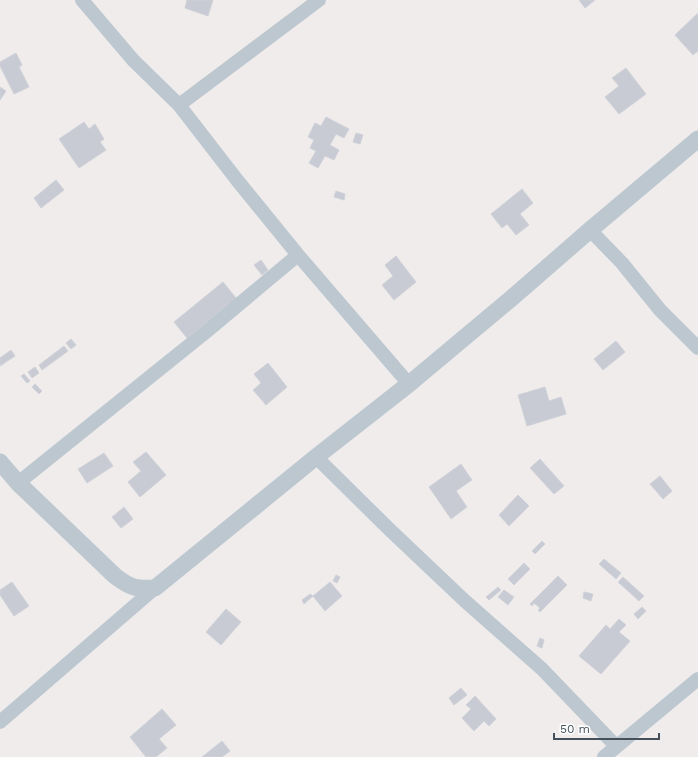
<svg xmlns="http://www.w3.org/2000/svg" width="698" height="757" font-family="'Work Sans',sans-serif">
<rect width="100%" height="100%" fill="#f0ecec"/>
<!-- building -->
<path fill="#c8cbd3" stroke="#d0d2d9" d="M 187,0 L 213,0 L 208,16 L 185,8 Z
M 579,0 L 595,0 L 585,8 Z
M 698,13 L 698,51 L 693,55 L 675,35 Z
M 16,53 L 22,65 L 19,67 L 29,87 L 14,94 L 0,66 L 0,62 Z
M 626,68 L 646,94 L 619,114 L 605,97 L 619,86 L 612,78 Z
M 0,87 L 6,91 L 0,100 Z
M 326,117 L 349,129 L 344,138 L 336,134 L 330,145 L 339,150 L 334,160 L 325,156 L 318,168 L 309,163 L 316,151 L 310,148 L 314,140 L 308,137 L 315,123 L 321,126 Z
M 84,122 L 89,129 L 95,124 L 104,139 L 100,142 L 106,150 L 79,168 L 59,139 Z
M 356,133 L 363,135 L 360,144 L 353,142 Z
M 56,180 L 64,190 L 41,208 L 34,198 Z
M 522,189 L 533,203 L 520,214 L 529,225 L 516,235 L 507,224 L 502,228 L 491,214 Z
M 336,191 L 345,194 L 344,200 L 334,197 Z
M 396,256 L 416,282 L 394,300 L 382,285 L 393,276 L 385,265 Z
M 261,260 L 268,270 L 262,275 L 254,265 Z
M 223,282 L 236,298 L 187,338 L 174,322 Z
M 71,339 L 76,345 L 71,349 L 66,343 Z
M 616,341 L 625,352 L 603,370 L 594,359 Z
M 64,346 L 68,351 L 42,370 L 39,365 Z
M 11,350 L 15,356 L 0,366 L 0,358 Z
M 268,363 L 287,387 L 266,405 L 253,390 L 261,383 L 254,374 Z
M 35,367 L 39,373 L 32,378 L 28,372 Z
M 24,374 L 30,381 L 27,383 L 21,376 Z
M 35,384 L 42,391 L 39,394 L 32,387 Z
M 545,387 L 549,401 L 561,397 L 566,414 L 527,426 L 518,395 Z
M 146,452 L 166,475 L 140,497 L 128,482 L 141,471 L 133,462 Z
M 104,453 L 113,466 L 87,483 L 78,469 Z
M 540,459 L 564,486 L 554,494 L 530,468 Z
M 461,464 L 472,480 L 456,491 L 467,507 L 451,519 L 429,487 Z
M 660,476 L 672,491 L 663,499 L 650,484 Z
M 518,495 L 529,506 L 509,526 L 499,515 Z
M 124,507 L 133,519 L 121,528 L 112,517 Z
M 542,541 L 545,544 L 535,554 L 532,551 Z
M 604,559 L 621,573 L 616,579 L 599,564 Z
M 524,563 L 530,569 L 514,585 L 508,579 Z
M 336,575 L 340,577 L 337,583 L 333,581 Z
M 558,576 L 567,585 L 540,612 L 538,610 L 540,608 L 534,603 L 532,606 L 530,604 Z
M 623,577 L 644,596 L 639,601 L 618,582 Z
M 12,582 L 29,606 L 14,616 L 0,595 L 0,590 Z
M 330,582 L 342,596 L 325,611 L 313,596 Z
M 498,587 L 501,590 L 489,600 L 486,597 Z
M 504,590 L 514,597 L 508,605 L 498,597 Z
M 584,592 L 593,594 L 591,601 L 583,598 Z
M 310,594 L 313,596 L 304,604 L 302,600 Z
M 642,607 L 646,611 L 638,619 L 634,614 Z
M 226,609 L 241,622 L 221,645 L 206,632 Z
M 619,619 L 626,625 L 619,632 L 630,641 L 601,674 L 579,656 L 606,625 L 610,629 Z
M 540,638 L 544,640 L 542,648 L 537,646 Z
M 461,688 L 467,695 L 454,705 L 449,698 Z
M 475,696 L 496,719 L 489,726 L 484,721 L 474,731 L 462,718 L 471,709 L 466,705 Z
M 162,709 L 176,725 L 159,739 L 167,748 L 156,757 L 146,757 L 130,737 Z
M 222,741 L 230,751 L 222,757 L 202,757 Z"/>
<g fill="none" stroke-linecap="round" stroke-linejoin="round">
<!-- minor -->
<path stroke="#bcc7d0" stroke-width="14" d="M 82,0 L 133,60 L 179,105 L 237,180 L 298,255 L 409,384
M 179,105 L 319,0
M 590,230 L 622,263 L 660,310 L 698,348
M 316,457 L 390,530 L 465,601 L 542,669 L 616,746
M 18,483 L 207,331 L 298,255
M 0,722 L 155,588
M 604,757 L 698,679"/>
<!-- tertiary -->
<path stroke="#bcc7d0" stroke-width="17" d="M 0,462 L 18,483 L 115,576 C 131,588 135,589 155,588 L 316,457 L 409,384 L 513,297 L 590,230 L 698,139"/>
</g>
<!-- scale -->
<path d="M554 733v6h105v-6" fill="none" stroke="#44505b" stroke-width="2"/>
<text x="560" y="733" font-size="12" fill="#44505b" stroke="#ffffff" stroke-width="3" paint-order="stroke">50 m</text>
</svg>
